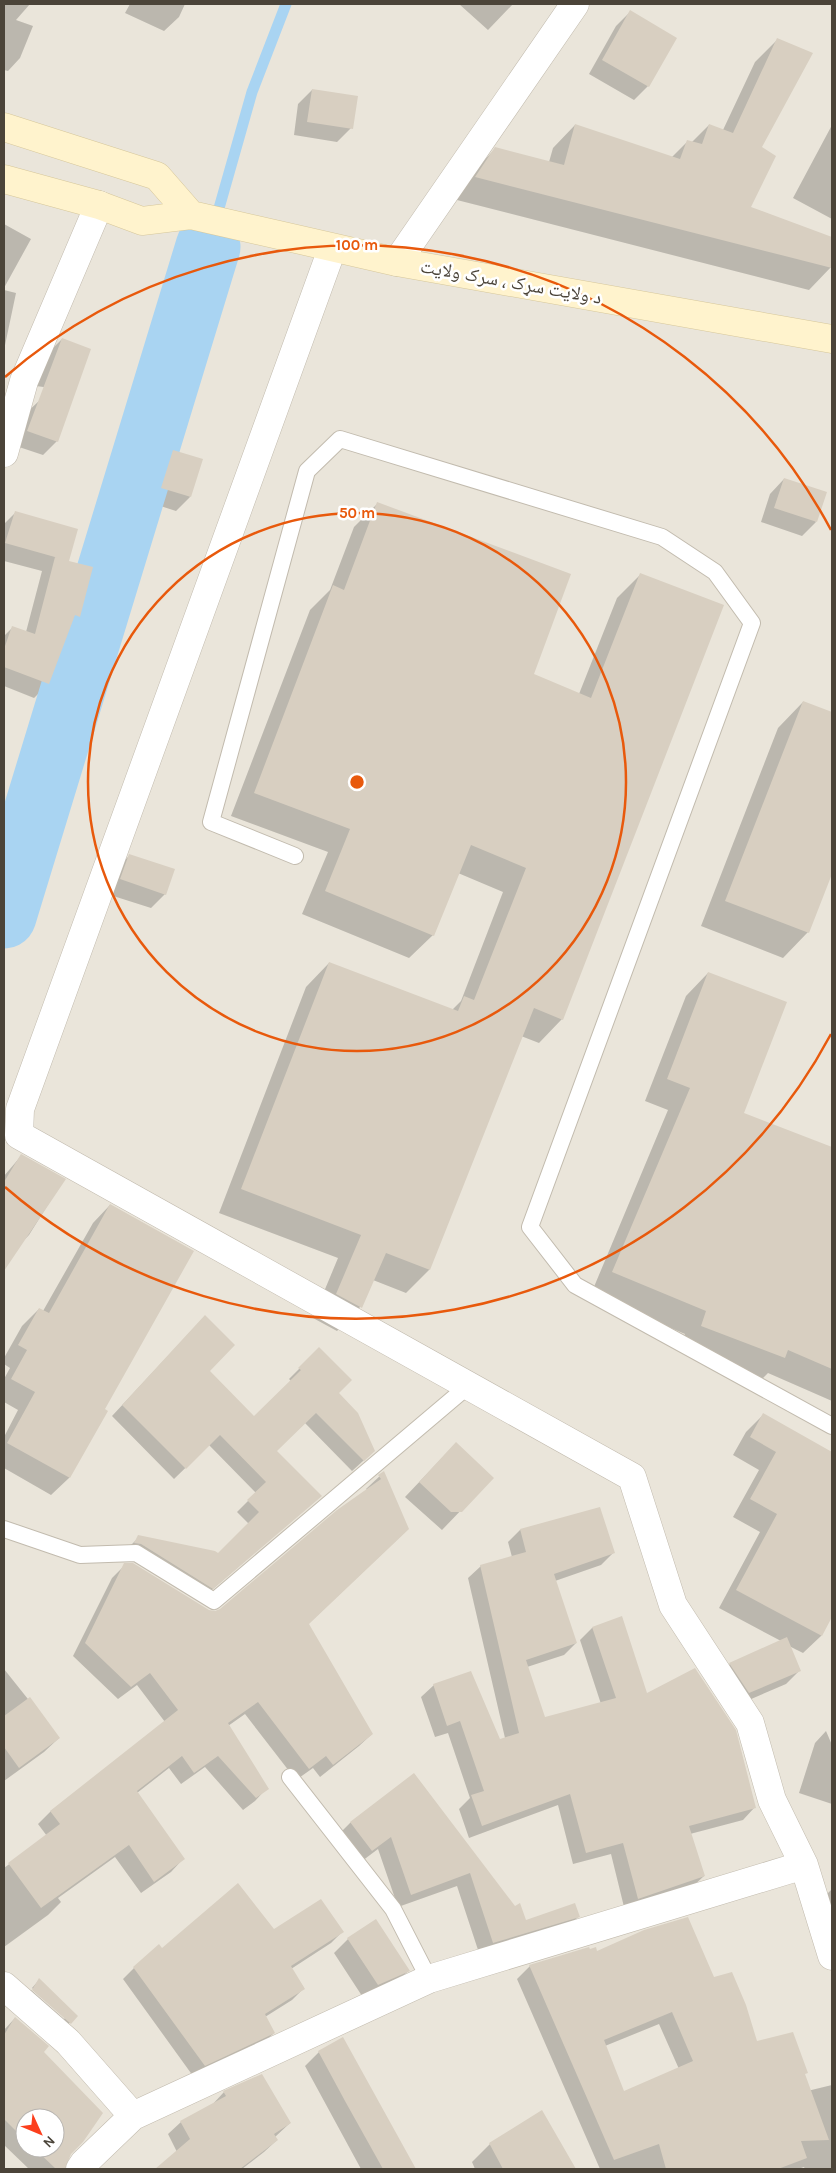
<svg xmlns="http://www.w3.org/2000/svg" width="836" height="2173" font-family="Karla,'Noto Naskh Arabic',sans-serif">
<rect width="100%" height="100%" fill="#f6f3ec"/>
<!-- residential -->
<path fill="#eae5da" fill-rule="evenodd" d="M 4,4 L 832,4 L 832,2169 L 4,2169 ZM 25,2118 L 55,2118 L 55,2148 L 25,2148 Z"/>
<!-- shadow -->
<path fill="#0003" fill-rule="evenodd" d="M 4,4 L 30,4 L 16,20 L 33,26 L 20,58 L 8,71 L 4,70 Z
M 130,4 L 185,4 L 179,17 L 164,31 L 125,13 Z
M 459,4 L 513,4 L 488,30 Z
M 630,12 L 675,38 L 648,86 L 634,100 L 589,74 L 616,26 Z
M 777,40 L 749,207 L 832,238 L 832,266 L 809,290 L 453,199 L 473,172 L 495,149 L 549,162 L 553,148 L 575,125 L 671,158 L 687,142 L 691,143 L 709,125 L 723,130 L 755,62 Z
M 312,90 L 351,128 L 337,142 L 294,135 L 298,104 Z
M 832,125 L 832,219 L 793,198 Z
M 4,224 L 31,239 L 4,288 Z
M 4,290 L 16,293 L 4,350 Z
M 62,339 L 66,390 L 36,386 L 48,353 Z
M 39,401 L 57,441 L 43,455 L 13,445 L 24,415 Z
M 173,452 L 190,497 L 176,511 L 148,502 L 159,466 Z
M 784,479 L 816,522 L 802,536 L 761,522 L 770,494 Z
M 378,503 L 532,674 L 579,694 L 617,598 L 641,574 L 562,1019 L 539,1043 L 521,1036 L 429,1270 L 406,1293 L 373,1280 L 360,1307 L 337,1331 L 313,1318 L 338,1258 L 219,1213 L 306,987 L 329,963 L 452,1010 L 461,1001 L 503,892 L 458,873 L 433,935 L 409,958 L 302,914 L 328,852 L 231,816 L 310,610 L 330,590 L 354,527 Z
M 15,513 L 68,562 L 79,616 L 71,624 L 48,684 L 34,698 L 4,686 L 4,636 L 13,627 L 26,632 L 42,571 L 4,561 L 4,524 Z
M 803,702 L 832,714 L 832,871 L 808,932 L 783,958 L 701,926 L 778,728 Z
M 129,856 L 165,894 L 151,908 L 107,894 L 115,870 Z
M 708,973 L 742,1114 L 832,1148 L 832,1401 L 768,1373 L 761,1380 L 679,1348 L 685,1334 L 591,1294 L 668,1110 L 645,1101 L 686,996 Z
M 21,1156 L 64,1179 L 29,1235 L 20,1244 L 4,1269 L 4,1176 Z
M 110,1205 L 103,1409 L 106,1411 L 69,1478 L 51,1495 L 4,1468 L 4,1437 L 18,1410 L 4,1402 L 4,1379 L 10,1368 L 4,1364 L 4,1358 L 22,1326 L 39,1309 L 43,1311 L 93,1223 Z
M 194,1328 L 208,1371 L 254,1418 L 291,1381 L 289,1379 L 319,1349 L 337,1393 L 374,1451 L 352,1471 L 305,1423 L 275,1451 L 320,1496 L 201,1599 L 128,1548 L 139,1537 L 218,1555 L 249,1524 L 237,1512 L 256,1493 L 209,1445 L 174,1479 L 112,1416 Z
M 763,1415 L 816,1463 L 832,1473 L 832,1568 L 823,1585 L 832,1590 L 832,1615 L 821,1636 L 803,1653 L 789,1646 L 800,1670 L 786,1684 L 735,1706 L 716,1678 L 730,1664 L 781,1641 L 719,1608 L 760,1532 L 733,1517 L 759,1470 L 733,1455 L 746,1432 Z
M 442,1458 L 492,1478 L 442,1530 L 405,1497 Z
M 383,1473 L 408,1529 L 307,1625 L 372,1734 L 359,1746 L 320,1777 L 313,1768 L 296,1780 L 245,1714 L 228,1726 L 267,1788 L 255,1801 L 243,1810 L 205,1767 L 181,1784 L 169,1768 L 137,1793 L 183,1859 L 171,1872 L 141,1893 L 115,1857 L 58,1898 L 61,1902 L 48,1915 L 4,1947 L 4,1868 L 47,1836 L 38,1824 L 51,1811 L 165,1722 L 137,1685 L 118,1699 L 73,1656 L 112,1578 L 125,1565 L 208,1611 L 215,1612 L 221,1610 L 367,1490 L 366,1489 Z
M 520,1530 L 614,1552 L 601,1565 L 555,1581 L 576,1643 L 564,1655 L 527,1667 L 544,1719 L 601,1704 L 580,1640 L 592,1628 L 622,1618 L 646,1695 L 755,1807 L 743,1820 L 690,1834 L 704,1876 L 691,1888 L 625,1911 L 611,1854 L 573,1864 L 558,1805 L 469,1838 L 459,1809 L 470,1798 L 448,1733 L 435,1737 L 421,1697 L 434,1685 L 500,1740 L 505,1738 L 468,1578 L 481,1566 L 512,1557 L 508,1542 Z
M 4,1669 L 59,1738 L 44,1752 L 4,1781 Z
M 826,1731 L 832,1745 L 832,1804 L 799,1793 L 815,1743 Z
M 414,1774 L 525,1921 L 578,1917 L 565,1930 L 480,1956 L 457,1886 L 398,1907 L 378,1849 L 358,1864 L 337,1836 L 350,1823 Z
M 832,1889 L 832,1905 L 820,1901 Z
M 342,1932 L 331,1943 L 291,1969 L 304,1988 L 292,2000 L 265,2017 L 274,2033 L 262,2044 L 193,2076 L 123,1979 L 134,1968 L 162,1949 Z
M 348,1939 L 408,1971 L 394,1985 L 364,1999 L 334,1953 Z
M 590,1951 L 713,1979 L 691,2096 L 659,2024 L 605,2046 L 624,2093 L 667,2125 L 832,2085 L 832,2169 L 805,2169 L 804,2167 L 798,2169 L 600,2169 L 517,1979 L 530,1966 Z
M 39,1980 L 76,2016 L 63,2030 L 26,1997 L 31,1990 L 64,2019 L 65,2018 L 32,1988 Z
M 15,2018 L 42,2052 L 66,2160 L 63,2169 L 29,2169 L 4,2145 L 4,2030 ZM 25,2118 L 55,2118 L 55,2148 L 25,2148 Z
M 319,2052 L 407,2155 L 393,2169 L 361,2169 L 305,2066 Z
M 224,2092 L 290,2123 L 275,2137 L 277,2140 L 264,2152 L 242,2169 L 157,2169 L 177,2152 L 168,2134 L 181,2122 L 211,2106 Z
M 490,2144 L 569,2160 L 560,2169 L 475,2169 L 472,2162 Z"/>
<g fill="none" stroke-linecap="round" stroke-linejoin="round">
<!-- stream -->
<path stroke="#a9d4f2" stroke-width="11" d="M 208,247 L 252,92 L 286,4"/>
<!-- river -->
<path stroke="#a9d4f2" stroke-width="65" d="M 4,916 L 208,247"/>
</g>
<!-- building -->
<path fill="#d8cfc1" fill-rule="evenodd" d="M 630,10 L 677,38 L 649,87 L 602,60 Z
M 777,38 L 813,53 L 762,147 L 776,156 L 751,207 L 832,237 L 832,268 L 475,177 L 495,147 L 564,165 L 575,124 L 680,159 L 687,140 L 702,144 L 709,124 L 733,133 Z
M 312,89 L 358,96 L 353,129 L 307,122 Z
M 62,338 L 91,349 L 58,442 L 27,431 Z
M 173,450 L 203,459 L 191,497 L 161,488 Z
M 784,478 L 827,492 L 817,522 L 774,508 Z
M 377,502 L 571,574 L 534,674 L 591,698 L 640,573 L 724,605 L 563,1020 L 534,1008 L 430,1270 L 386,1253 L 362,1308 L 336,1294 L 361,1235 L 241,1189 L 329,962 L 458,1011 L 464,996 L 474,1000 L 526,868 L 471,845 L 434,936 L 325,891 L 350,829 L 254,793 L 333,585 L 344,590 Z
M 15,511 L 78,529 L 69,561 L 93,567 L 80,617 L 75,615 L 49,684 L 4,667 L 4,649 L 12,626 L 35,634 L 55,557 L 62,559 L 5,543 Z
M 803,701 L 832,712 L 832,874 L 809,933 L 725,901 Z
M 129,854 L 175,869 L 166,895 L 120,879 Z
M 708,972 L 787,1002 L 744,1113 L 832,1147 L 832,1369 L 788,1350 L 785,1358 L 701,1326 L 706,1311 L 612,1272 L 690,1088 L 667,1079 Z
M 21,1154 L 66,1179 L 4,1271 L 4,1182 Z
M 110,1204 L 194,1251 L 105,1409 L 108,1411 L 70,1478 L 7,1443 L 35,1392 L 11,1379 L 27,1350 L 18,1345 L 39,1308 L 49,1313 Z
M 205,1315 L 235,1345 L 210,1371 L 254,1416 L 301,1370 L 298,1368 L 319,1347 L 352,1380 L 339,1393 L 358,1413 L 375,1451 L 364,1461 L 316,1413 L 277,1451 L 322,1496 L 213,1589 L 141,1544 L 134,1543 L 138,1535 L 215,1551 L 218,1553 L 259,1512 L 247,1500 L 266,1482 L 220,1435 L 186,1469 L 122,1405 Z
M 763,1413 L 832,1452 L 832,1617 L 822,1636 L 736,1590 L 777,1514 L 750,1499 L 776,1452 L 750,1437 Z
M 456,1442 L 494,1478 L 462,1512 L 451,1512 L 419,1482 Z
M 384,1471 L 409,1529 L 309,1624 L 373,1734 L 333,1765 L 326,1756 L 309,1769 L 258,1702 L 228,1723 L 269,1789 L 256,1798 L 218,1756 L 194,1773 L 182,1756 L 137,1791 L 185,1859 L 154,1882 L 129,1845 L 41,1908 L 8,1863 L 60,1824 L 50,1811 L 178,1710 L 150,1673 L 131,1687 L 85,1643 L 124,1563 L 133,1563 L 209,1610 L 215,1611 L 220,1609 L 337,1510 L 381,1479 L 378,1475 Z
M 600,1507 L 615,1553 L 554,1574 L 577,1643 L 526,1660 L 545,1717 L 616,1698 L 592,1627 L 622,1616 L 647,1693 L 695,1668 L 736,1730 L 756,1808 L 689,1826 L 705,1876 L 638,1899 L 623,1843 L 586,1853 L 570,1794 L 482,1826 L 471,1795 L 484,1791 L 460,1721 L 447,1726 L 433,1684 L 471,1671 L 500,1739 L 519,1733 L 480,1565 L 526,1552 L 520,1529 Z
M 787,1637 L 801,1671 L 749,1693 L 729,1663 Z
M 30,1697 L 60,1738 L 19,1768 L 4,1747 L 4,1716 Z
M 414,1773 L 515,1906 L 520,1903 L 526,1920 L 575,1903 L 580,1917 L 493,1943 L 470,1873 L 411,1895 L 391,1837 L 372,1851 L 350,1822 Z
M 238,1883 L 274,1929 L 321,1899 L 344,1932 L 291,1966 L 305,1989 L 265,2014 L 275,2033 L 205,2066 L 133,1967 L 159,1944 L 162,1948 Z
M 688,1917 L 714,1977 L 732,1972 L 746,2005 L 757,2041 L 793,2032 L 808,2073 L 805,2074 L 829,2140 L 801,2141 L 807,2158 L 778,2169 L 666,2169 L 659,2144 L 614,2160 L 529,1965 L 589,1947 L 590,1949 L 596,1947 L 597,1951 L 644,1930 ZM 672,2012 L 693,2061 L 624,2091 L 604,2040 Z
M 376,1919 L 410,1971 L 378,1985 L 347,1938 Z
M 39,1978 L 78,2016 L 71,2024 L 32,1990 Z
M 15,2017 L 49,2046 L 44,2052 L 103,2113 L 83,2142 L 71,2154 L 65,2169 L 56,2169 L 34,2148 L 55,2148 L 55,2118 L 25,2118 L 25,2140 L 4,2119 L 4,2035 Z
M 343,2037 L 416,2169 L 383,2169 L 345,2101 L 318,2051 Z
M 262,2074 L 291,2123 L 274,2134 L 278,2140 L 240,2169 L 155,2169 L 190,2139 L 180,2121 L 226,2096 L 223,2091 Z
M 542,2110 L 576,2169 L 503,2169 L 489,2143 Z"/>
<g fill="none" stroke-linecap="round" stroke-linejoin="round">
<!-- service casing -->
<g stroke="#c2bbae" stroke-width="18">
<path id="service" d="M 295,856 L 211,822 L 307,471 L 340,439 L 662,537 L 715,572 L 752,623 L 530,1227 L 575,1285 L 832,1426
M 4,1529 L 80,1555 L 136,1553 L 214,1601 L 468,1386
M 290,1777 L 393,1909 L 429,1979"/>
</g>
<!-- minor casing -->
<g stroke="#c2bbae" stroke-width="29">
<path id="minor" d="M 332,249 L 20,1109 L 19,1135 L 632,1477 L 673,1605 L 750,1723 L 772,1800 L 804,1865 L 832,1956
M 397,262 L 575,4
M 4,453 L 24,381 L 99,205
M 4,1986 L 68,2042 L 133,2116
M 80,2169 L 84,2163 L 133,2116 L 429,1979 L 804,1865"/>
</g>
<!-- secondary casing -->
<g stroke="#d6c79b" stroke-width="29">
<path id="secondary" d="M 4,127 L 157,176 L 191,215
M 4,179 L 99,205 L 142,221 L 191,215 L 397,262 L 832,339"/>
</g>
<!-- service -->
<use href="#service" stroke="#fff" stroke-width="16"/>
<!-- minor -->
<use href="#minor" stroke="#fff" stroke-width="28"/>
<!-- secondary -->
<use href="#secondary" stroke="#fff3cd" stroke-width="28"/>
</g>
<!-- distance rings -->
<g fill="none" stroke="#e8590c" stroke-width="2.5">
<circle cx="357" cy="782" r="269"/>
<path d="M831 1034A537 537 0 0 1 5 1187M5 377A537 537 0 0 1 831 530"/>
</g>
<g text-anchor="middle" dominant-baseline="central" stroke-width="5" stroke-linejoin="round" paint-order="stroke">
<!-- street labels -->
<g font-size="19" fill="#4b4439" stroke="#fff">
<text transform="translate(511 282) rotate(10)">د ولایت سړک ، سرک ولایت</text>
</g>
</g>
<circle cx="357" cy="782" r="8" fill="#e8590c" stroke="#fff" stroke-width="2.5"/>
<g font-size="15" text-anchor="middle" font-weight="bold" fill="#e8590c" stroke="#fff" stroke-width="5" stroke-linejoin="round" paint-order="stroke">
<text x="357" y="250">100 m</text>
<text x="357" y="518">50 m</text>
</g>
<!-- border -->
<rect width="836" height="2173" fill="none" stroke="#4b4439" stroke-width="10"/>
<!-- north arrow -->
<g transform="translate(40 2133) rotate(134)"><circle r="24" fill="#ffffff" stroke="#b7b4b0"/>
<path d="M0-4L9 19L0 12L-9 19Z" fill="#fc3f1d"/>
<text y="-8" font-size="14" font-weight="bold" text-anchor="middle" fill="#4b4439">N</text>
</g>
</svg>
